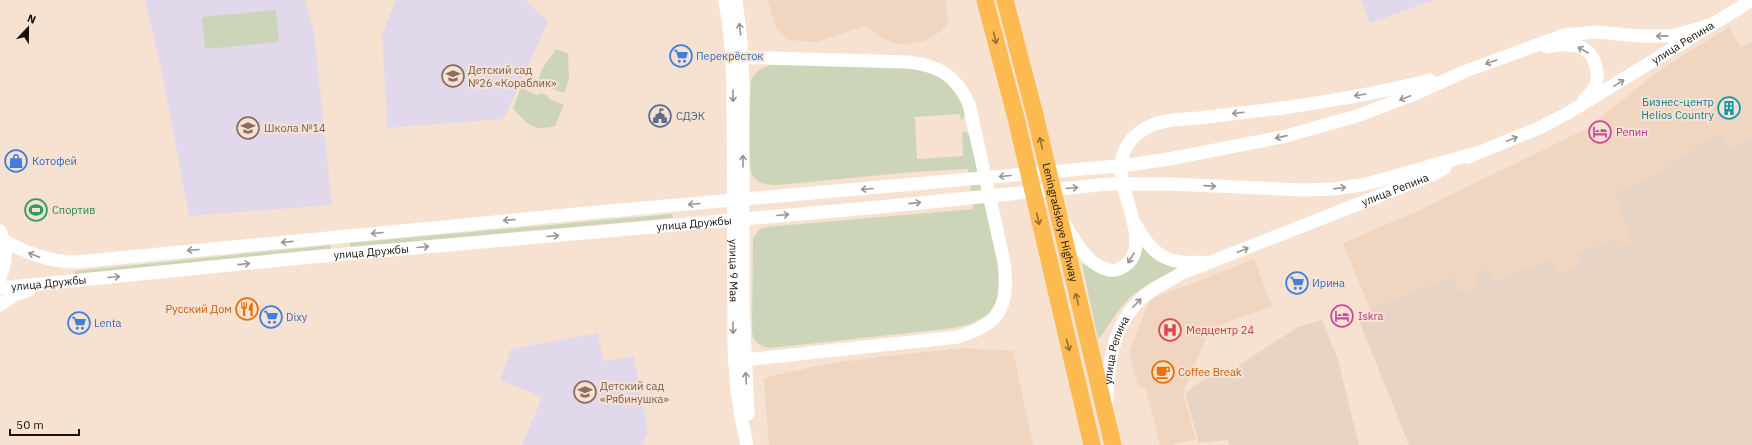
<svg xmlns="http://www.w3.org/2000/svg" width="1752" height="445" font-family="'IBM Plex Sans',sans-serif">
<rect width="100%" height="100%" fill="#f7e2d2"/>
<!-- built -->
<path fill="#f0d5c0" d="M 768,0 L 945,0 L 949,22 L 941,31 L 927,40 L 915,43 L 898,44 L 884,39 L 865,26 L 817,42 L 788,40 L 776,29 Z
M 1729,27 L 1741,47 L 1752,41 L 1752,136 L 1730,150 L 1720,134 L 1658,172 L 1614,193 L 1633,242 L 1619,248 L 1615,239 L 1576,255 L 1580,265 L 1556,274 L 1550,259 L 1495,281 L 1490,268 L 1479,289 L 1470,292 L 1464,289 L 1459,291 L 1452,276 L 1370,309 L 1343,243 L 1422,209 L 1590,127 L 1592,124 L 1664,67 Z
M 1254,259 L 1272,306 L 1210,329 L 1183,393 L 1196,439 L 1172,445 L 1160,445 L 1146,390 L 1138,386 L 1129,352 L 1145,311 L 1152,299 Z
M 965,348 L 1013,351 L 1033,445 L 769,445 L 764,378 L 825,364 L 887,356 Z"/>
<!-- industrial -->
<path fill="#e8d4c5" d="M 1720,133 L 1730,150 L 1752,136 L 1752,445 L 1409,445 L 1359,321 L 1372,316 L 1370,309 L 1452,276 L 1459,291 L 1464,289 L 1471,292 L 1479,288 L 1473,275 L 1490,268 L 1495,281 L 1550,259 L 1557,274 L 1580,265 L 1576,254 L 1616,239 L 1619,248 L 1632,242 L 1614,193 L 1658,172 Z
M 1322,320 L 1338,360 L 1359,445 L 1229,445 L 1228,440 L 1199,443 L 1185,393 L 1204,379 L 1236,367 L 1298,327 Z"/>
<!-- education -->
<path fill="#e2d8ec" d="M 145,0 L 305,0 L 314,32 L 332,205 L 189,216 L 161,68 Z
M 396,0 L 525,0 L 548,21 L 504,119 L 387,128 L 382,34 Z
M 1361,0 L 1434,0 L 1370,23 Z
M 598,333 L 603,361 L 634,356 L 648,432 L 643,445 L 522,445 L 542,397 L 500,380 L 511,349 Z"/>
<!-- green -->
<path fill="#ccd5b8" d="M 276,10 L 279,42 L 205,49 L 202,17 Z
M 556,49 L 568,53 L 569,79 L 564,93 L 537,83 L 542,69 Z
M 773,65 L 918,69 C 947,78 954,84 966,113 L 961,121 L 960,114 L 915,117 L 917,159 L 963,156 L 962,132 L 966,132 L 970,136 L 1000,274 L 998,298 L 989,314 L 970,324 L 953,328 L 771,348 C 761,347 754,343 752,332 L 753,238 L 760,229 L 766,227 L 973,209 L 968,169 L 912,172 L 778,185 C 767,185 757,184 752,174 C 746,164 750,96 751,81 C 756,70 762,67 773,65 Z
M 521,88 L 537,95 L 541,93 L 547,95 L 549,99 L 564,105 L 555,126 C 533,132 527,124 513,108 Z
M 672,214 L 673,218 L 350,247 L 350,243 Z
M 331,245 L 331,249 L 75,275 L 75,271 Z
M 1143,245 L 1166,263 L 1177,268 L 1177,270 C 1156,279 1136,289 1122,306 C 1116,313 1103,336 1098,339 L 1082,264 C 1089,265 1096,272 1104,274 C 1127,278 1140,267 1143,245 Z"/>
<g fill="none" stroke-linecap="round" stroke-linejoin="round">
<!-- secondary -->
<g stroke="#fff" stroke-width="13">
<path id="s1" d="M 725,0 L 730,34 L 733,80 L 734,346 L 736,382 L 741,417 L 747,445"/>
<path d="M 736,0 L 741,41 L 743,85 L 743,305 L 748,414"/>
<path d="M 1547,47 C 1558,45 1570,43 1581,47 C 1596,54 1602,76 1593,90 C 1591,93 1587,96 1585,99"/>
<path d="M 731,57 L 909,62 C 940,66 956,76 969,104 L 1004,262 C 1009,306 1002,323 958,337 L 734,361"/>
<path id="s2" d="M 1468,157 L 1539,128 L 1568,113 L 1752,0"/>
<path d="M 1064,223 C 1074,240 1088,266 1109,270 C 1116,271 1120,269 1126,265 C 1151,245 1121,196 1121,170 C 1121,158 1125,145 1134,137 C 1140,131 1147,127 1155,124 C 1168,119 1185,119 1199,118 C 1230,114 1260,111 1290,107 C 1337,100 1384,92 1430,80"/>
<path d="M 1136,225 C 1152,255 1167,265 1202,262"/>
<path d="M 0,231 C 7,248 7,261 0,278"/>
<path d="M 4,241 C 28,253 49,262 76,262 L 598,212 L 1128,165 L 1169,159 L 1286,136 L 1357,116 L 1410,96 L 1466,71 L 1564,35 L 1597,32 L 1640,36 L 1668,36 L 1680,34 L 1713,24"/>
<path id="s3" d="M 0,288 L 301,258 L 880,207 L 1109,184 L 1171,184 L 1303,190 L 1334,189 L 1367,184 L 1476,153"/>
<path d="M 0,305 L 13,296 L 29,290"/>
<path id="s4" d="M 1107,401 C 1108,359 1114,317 1151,291 C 1160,285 1171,280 1180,274 L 1427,177 L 1445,168"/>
</g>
<!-- highway -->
<g stroke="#fcba50" stroke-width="17">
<path d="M 985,0 L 1016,118 L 1092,445"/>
<path id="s5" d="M 1005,0 L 1035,115 L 1113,445"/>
</g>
</g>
<!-- one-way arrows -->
<defs><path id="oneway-shaft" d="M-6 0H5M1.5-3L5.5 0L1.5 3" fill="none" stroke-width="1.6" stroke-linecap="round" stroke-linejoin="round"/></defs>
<g stroke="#989492">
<use href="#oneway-shaft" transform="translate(740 29) rotate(-96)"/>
<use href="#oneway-shaft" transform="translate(1662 36) rotate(179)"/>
<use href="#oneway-shaft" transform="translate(1583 50) rotate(-150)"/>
<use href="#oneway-shaft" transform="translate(1491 62) rotate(160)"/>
<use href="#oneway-shaft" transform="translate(1619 83) rotate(-31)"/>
<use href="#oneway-shaft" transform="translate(1360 95) rotate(171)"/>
<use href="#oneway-shaft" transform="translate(733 96) rotate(89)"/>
<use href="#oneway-shaft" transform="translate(1405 98) rotate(159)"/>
<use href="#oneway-shaft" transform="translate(1238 113) rotate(173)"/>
<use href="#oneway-shaft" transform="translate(1281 137) rotate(167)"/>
<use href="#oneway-shaft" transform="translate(1512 139) rotate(-22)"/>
<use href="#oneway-shaft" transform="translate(743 161) rotate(-90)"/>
<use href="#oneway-shaft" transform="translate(1005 176) rotate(175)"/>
<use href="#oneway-shaft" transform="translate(1210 186) rotate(4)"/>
<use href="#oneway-shaft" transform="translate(1072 188) rotate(-5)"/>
<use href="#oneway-shaft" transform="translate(1340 188) rotate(-8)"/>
<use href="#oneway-shaft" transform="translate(867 189) rotate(175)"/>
<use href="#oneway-shaft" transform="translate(915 203) rotate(-6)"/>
<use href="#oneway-shaft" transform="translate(694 204) rotate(175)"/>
<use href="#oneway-shaft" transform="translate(783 215) rotate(-5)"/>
<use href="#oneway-shaft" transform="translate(509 220) rotate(175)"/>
<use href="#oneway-shaft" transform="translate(377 233) rotate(175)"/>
<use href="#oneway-shaft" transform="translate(553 236) rotate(-5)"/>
<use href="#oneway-shaft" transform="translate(287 242) rotate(174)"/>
<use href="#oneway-shaft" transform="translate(423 247) rotate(-5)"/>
<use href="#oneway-shaft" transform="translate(193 250) rotate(175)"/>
<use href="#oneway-shaft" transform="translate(1243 250) rotate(-22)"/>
<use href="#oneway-shaft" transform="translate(34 255) rotate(-159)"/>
<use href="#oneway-shaft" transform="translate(1131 258) rotate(121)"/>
<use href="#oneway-shaft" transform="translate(244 264) rotate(-6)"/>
<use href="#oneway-shaft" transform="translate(114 277) rotate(-5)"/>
<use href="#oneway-shaft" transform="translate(1137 303) rotate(-46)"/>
<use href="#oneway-shaft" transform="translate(733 328) rotate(89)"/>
<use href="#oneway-shaft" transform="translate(746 378) rotate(-94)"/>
</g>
<g stroke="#966e31">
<use href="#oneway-shaft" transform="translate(995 38) rotate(76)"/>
<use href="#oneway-shaft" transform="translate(1041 143) rotate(-103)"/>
<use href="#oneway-shaft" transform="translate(1038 219) rotate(77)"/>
<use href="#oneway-shaft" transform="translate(1077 299) rotate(-104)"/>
<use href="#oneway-shaft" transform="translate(1068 345) rotate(76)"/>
</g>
<!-- icons -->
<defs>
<g id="supermarket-ring" transform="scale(1.15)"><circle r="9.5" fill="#f7e2d2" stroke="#3f7fe0" stroke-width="1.5"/><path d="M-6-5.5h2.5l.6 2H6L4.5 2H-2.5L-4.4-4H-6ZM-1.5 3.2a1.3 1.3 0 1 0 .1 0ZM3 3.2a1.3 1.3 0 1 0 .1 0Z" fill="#3f7fe0"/></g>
<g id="school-ring" transform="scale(1.15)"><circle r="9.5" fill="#f7e2d2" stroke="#8d6e63" stroke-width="1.5"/><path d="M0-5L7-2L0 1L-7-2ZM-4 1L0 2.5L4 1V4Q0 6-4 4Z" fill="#8d6e63"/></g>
<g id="building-ring" transform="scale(1.15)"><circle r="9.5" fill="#f7e2d2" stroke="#0f9aa8" stroke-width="1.5"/><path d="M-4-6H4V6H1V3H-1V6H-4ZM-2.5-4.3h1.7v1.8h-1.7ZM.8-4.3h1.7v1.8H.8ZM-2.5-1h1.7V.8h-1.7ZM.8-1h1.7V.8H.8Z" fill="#0f9aa8"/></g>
<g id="civic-ring" transform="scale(1.15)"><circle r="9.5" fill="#f7e2d2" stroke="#5c6f8a" stroke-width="1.5"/><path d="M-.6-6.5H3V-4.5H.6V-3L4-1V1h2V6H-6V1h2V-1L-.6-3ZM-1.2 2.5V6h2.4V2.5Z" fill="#5c6f8a"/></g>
<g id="hotel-ring" transform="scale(1.15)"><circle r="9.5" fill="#f7e2d2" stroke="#d1479c" stroke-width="1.5"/><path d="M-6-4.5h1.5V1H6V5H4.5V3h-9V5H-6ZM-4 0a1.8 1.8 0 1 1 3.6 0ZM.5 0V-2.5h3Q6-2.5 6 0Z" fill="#d1479c"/></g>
<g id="shop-ring" transform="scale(1.15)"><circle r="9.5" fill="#f7e2d2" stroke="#3f7fe0" stroke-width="1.5"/><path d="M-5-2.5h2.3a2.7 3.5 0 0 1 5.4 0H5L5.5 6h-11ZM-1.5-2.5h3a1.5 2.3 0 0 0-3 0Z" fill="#3f7fe0"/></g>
<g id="stadium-ring" transform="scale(1.15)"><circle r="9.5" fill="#f7e2d2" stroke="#2e9e5b" stroke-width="1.5"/><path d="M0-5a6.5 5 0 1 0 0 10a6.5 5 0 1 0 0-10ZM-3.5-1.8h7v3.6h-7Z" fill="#2e9e5b"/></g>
<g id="restaurant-ring" transform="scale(1.15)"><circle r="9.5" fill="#f7e2d2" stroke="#e8710a" stroke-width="1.5"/><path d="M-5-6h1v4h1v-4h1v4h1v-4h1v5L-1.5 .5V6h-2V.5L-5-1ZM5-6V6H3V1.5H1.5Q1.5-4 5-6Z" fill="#e8710a"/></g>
<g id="hospital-ring" transform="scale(1.15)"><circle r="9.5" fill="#f7e2d2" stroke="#e0444e" stroke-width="1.5"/><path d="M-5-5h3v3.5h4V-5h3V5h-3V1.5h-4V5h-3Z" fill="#e0444e"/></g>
<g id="cafe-ring" transform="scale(1.15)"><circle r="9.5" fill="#f7e2d2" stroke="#e8710a" stroke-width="1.5"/><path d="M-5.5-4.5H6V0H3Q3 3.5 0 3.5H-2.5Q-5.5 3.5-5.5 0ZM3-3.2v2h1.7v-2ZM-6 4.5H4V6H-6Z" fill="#e8710a"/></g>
</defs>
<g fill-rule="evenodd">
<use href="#supermarket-ring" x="681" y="56"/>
<use href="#school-ring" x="453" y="76"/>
<use href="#building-ring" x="1729" y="108"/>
<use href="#civic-ring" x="660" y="116"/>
<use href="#school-ring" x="248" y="128"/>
<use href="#hotel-ring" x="1600" y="132"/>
<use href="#shop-ring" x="16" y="161"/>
<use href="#stadium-ring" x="36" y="210"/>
<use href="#supermarket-ring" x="1297" y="283"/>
<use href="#restaurant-ring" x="247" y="309"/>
<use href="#hotel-ring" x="1342" y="316"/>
<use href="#supermarket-ring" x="271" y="317"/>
<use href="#supermarket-ring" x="79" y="323"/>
<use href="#hospital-ring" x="1170" y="330"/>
<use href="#cafe-ring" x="1163" y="372"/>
<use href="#school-ring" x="585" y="392"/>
</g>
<g text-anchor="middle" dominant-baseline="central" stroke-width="4" stroke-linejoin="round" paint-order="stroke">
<!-- street labels -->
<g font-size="11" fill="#19120c" stroke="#f7e2d2">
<text stroke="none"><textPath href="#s2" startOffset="244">улица Репина</textPath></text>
<text stroke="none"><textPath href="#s4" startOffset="388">улица Репина</textPath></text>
<text stroke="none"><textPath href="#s5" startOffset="229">Leningradskoye Highway</textPath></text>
<text stroke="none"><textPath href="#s3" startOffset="697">улица Дружбы</textPath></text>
<text stroke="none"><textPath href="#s3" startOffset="373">улица Дружбы</textPath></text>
<text stroke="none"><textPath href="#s1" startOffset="271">улица 9 Мая</textPath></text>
<text stroke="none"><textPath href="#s3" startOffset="49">улица Дружбы</textPath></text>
<text stroke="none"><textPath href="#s4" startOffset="52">улица Репина</textPath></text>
</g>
<!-- shop labels -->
<g font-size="11" fill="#366cbe" stroke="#f7e2d2" text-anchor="start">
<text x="696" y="56">Перекрёсток</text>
<text x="32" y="161">Котофей</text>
<text x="1312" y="283">Ирина</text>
<text x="286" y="317">Dixy</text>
<text x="94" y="323">Lenta</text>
</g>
<!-- education labels -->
<g font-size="11" fill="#785e54" stroke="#f7e2d2" text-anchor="start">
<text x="468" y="70">Детский сад<tspan x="468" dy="13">№26 «Кораблик»</tspan></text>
<text x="264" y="128">Школа №14</text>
<text x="600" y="386">Детский сад<tspan x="600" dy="13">«Рябинушка»</tspan></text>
</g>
<!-- culture labels -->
<g font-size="11" fill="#0d838f" stroke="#f7e2d2" text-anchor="end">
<text x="1714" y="102">Бизнес-центр<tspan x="1714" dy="13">Helios Country</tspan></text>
</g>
<!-- service labels -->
<g font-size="11" fill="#4e5e75" stroke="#f7e2d2" text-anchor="start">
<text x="676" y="116">СДЭК</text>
</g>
<!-- hotel labels -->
<g font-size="11" fill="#b23c85" stroke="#f7e2d2" text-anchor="start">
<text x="1616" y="132">Репин</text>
<text x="1358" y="316">Iskra</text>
</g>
<!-- leisure labels -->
<g font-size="11" fill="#27864d" stroke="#f7e2d2" text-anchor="start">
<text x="52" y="210">Спортив</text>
</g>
<!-- food labels -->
<g font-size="11" fill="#c56008" stroke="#f7e2d2" text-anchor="end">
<text x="232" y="309">Русский Дом</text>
<text x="1178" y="372" text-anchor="start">Coffee Break</text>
</g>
<!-- health labels -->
<g font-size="11" fill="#be3a42" stroke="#f7e2d2" text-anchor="start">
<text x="1186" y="330">Медцентр 24</text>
</g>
</g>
<!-- north arrow -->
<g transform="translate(28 28) rotate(22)" stroke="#f7e2d2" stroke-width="3" paint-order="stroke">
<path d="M0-3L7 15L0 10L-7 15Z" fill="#19120c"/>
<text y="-6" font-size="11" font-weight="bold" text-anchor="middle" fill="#19120c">N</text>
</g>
<!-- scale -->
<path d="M10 429v6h69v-6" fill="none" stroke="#19120c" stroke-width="2"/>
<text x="16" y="429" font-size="12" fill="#19120c" stroke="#f7e2d2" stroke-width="3" paint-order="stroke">50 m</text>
</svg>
